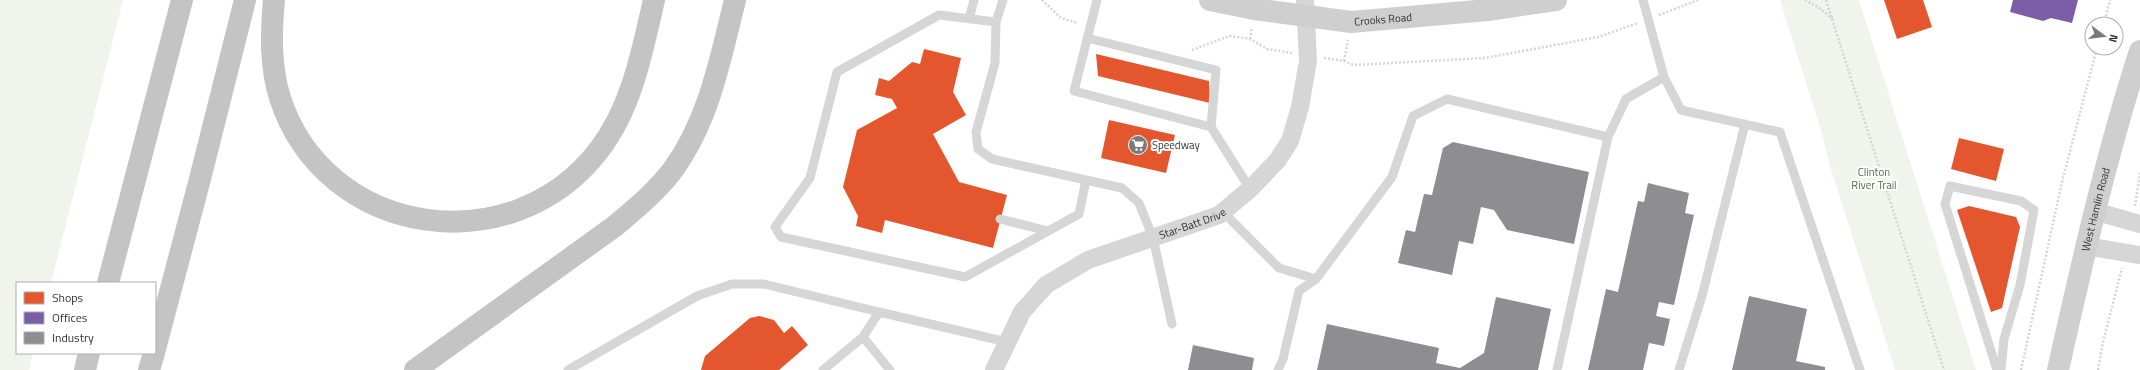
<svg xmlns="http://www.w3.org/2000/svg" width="2140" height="370" font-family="'Titillium Web',sans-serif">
<rect width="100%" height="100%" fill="#fff"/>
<!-- green -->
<path fill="#f0f4ed" d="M 0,0 L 123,0 L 51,283 L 17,283 L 17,353 L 33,353 L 29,370 L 0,370 Z
M 1780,0 L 1859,0 L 1976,370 L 1895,370 L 1830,166 L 1823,137 Z"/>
<!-- shops -->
<path fill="#e4572e" d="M 1884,0 L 1923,0 L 1932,27 L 1897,39 Z
M 924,49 L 961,58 L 953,92 L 966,115 L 933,134 L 959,182 L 1007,195 L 993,248 L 885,220 L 882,233 L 856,226 L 858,216 L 843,187 L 857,130 L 897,108 L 892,99 L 875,95 L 879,78 L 889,81 L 912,62 L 920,64 Z
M 1096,54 L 1209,81 L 1210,103 L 1098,76 Z
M 1109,120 L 1175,135 L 1166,173 L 1101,158 Z
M 1959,138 L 2004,149 L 1996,181 L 1951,169 Z
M 1969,206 L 2016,217 L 2020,227 L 2002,308 L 1991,312 L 1957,210 Z
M 759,316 L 774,320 L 784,333 L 792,326 L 808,345 L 779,370 L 701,370 L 705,356 L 750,318 Z"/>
<!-- offices -->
<path fill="#7b5ea7" d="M 2013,0 L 2078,0 L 2072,23 L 2051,18 L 2043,21 L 2010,12 Z"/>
<!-- industry -->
<path fill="#8d8d92" d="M 1453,142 L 1589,172 L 1574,244 L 1507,230 L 1494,210 L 1481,207 L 1473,244 L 1459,241 L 1452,275 L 1398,263 L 1406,230 L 1415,232 L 1424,194 L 1432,195 L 1443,148 Z
M 1648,183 L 1689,193 L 1685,213 L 1694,215 L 1674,305 L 1659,302 L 1656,316 L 1670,319 L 1664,346 L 1649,343 L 1643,370 L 1588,370 L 1606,289 L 1618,292 L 1638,201 L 1644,202 Z
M 1749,296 L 1807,309 L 1796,361 L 1825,367 L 1825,370 L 1732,370 Z
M 1496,297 L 1551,309 L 1538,370 L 1317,370 L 1327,324 L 1439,348 L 1436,363 L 1460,368 L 1484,353 Z
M 1193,345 L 1254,358 L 1252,370 L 1188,370 Z"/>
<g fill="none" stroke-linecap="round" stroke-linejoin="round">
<!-- path -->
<path stroke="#d5d5d5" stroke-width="2.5" stroke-dasharray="2 2" stroke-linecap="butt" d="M 1042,0 L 1061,18 L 1078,23
M 1805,0 L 1818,7 L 1833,19
M 1826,0 L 1944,370
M 1659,15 L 1698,0
M 2104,24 L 2110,0
M 1250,39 L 1252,28
M 1192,50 L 1229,36 L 1250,39 L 1267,49 L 1292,53
M 1324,58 L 1344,61 L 1354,65 L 1485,58 L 1598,37 L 1638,23
M 1344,61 L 1348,40
M 2135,206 L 2140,173
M 2021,370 L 2062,182 L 2097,48
M 2098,370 L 2103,342 L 2122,268"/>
<!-- service -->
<path stroke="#d6d6d6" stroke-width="9" d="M 1003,0 L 996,22 L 939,15 L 837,72 L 810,178 L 775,227 L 781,237 L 965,277 L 1079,214 L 1086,180 L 1122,188 L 1139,203 L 1153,238 L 1172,324
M 1097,0 L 1074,91 L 1211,127 L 1250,189
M 969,19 L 974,0
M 996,22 L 995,63 L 976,132 L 978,149 L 992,159 L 1086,180
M 1087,38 L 1216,70 L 1211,127
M 1664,77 L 1681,110 L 1780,132 L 1860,370
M 1608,137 L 1626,99 L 1664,77 L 1643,0
M 1223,212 L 1279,268 L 1316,279 L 1392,177 L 1413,116 L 1447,99 L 1608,137 L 1557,370
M 1000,219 L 1048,231
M 863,337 L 890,370
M 568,370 L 697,296 L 732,284 L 764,284 L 879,312
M 823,370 L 863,337 L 879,312 L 1007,342
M 1278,370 L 1283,359 L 1299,291 L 1316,279
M 1679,370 L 1702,296 L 1745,124
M 1997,370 L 1945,204 L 1950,186 L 2021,201 L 2034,210 L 2020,285 L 2004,339 L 2001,370"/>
<!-- minor -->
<g stroke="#d6d6d6" stroke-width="18">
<path d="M 2094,211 L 2140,224"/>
<path d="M 2085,246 L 2140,255"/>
<path id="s1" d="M 994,370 L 1022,312 L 1046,285 L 1088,260 L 1219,215 L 1250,189 L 1277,161 L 1290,141 L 1300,107 L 1308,61 L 1305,0"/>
</g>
<!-- secondary -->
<g stroke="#cfcfcf" stroke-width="22">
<path id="s2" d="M 1210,0 L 1254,9 L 1351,22 L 1488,10 L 1556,0"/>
<path id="s3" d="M 2058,370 C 2082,263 2106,156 2140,51"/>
</g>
<!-- motorway -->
<path stroke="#c4c4c4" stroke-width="22" d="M 274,0 C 271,33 270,66 280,98 C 325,237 511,265 599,150 C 632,107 642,52 654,0
M 108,283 L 182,0
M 155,349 L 200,179 L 245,0
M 85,370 L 89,353
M 149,370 L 154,353
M 415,370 L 615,226 C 635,209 656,192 672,171 C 709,121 720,60 735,0"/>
</g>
<!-- icons -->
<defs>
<g id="supermarket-disc" transform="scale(1)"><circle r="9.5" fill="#7a7a7a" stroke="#fff"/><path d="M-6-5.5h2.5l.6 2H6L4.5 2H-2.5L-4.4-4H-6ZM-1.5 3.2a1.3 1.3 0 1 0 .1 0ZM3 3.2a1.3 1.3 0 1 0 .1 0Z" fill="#fff"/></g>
</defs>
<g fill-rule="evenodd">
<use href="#supermarket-disc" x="1138" y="145"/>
</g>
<g text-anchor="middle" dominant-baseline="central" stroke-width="4" stroke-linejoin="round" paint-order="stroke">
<!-- street labels -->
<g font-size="11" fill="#323232" stroke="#fff">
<text stroke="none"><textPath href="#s2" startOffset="175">Crooks Road</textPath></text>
<text stroke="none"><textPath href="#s3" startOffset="165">West Hamlin Road</textPath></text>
<text stroke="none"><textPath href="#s1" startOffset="260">Star-Batt Drive</textPath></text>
</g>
<!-- poi labels -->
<g font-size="11" fill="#323232" stroke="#fff" text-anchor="start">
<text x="1152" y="145">Speedway</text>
</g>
<!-- park labels -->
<g font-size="11" fill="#536e3f" stroke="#fff">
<text x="1874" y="172">Clinton<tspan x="1874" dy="13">River Trail</tspan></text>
</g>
</g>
<!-- legend -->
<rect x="16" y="282" width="140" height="72" fill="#ffffff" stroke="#adadad"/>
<rect x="24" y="292" width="20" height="12" fill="#e4572e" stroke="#adadad"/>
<text x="52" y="302" font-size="12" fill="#323232">Shops</text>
<rect x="24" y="312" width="20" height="12" fill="#7b5ea7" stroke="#adadad"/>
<text x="52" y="322" font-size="12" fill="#323232">Offices</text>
<rect x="24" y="332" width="20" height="12" fill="#8d8d92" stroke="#adadad"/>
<text x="52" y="342" font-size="12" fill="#323232">Industry</text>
<!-- north arrow -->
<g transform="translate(2104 36) rotate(105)"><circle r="19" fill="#ffffff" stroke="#adadad"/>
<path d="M0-3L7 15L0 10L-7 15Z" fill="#7a7a7a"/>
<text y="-6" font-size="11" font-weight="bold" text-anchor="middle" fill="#323232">N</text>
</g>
</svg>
